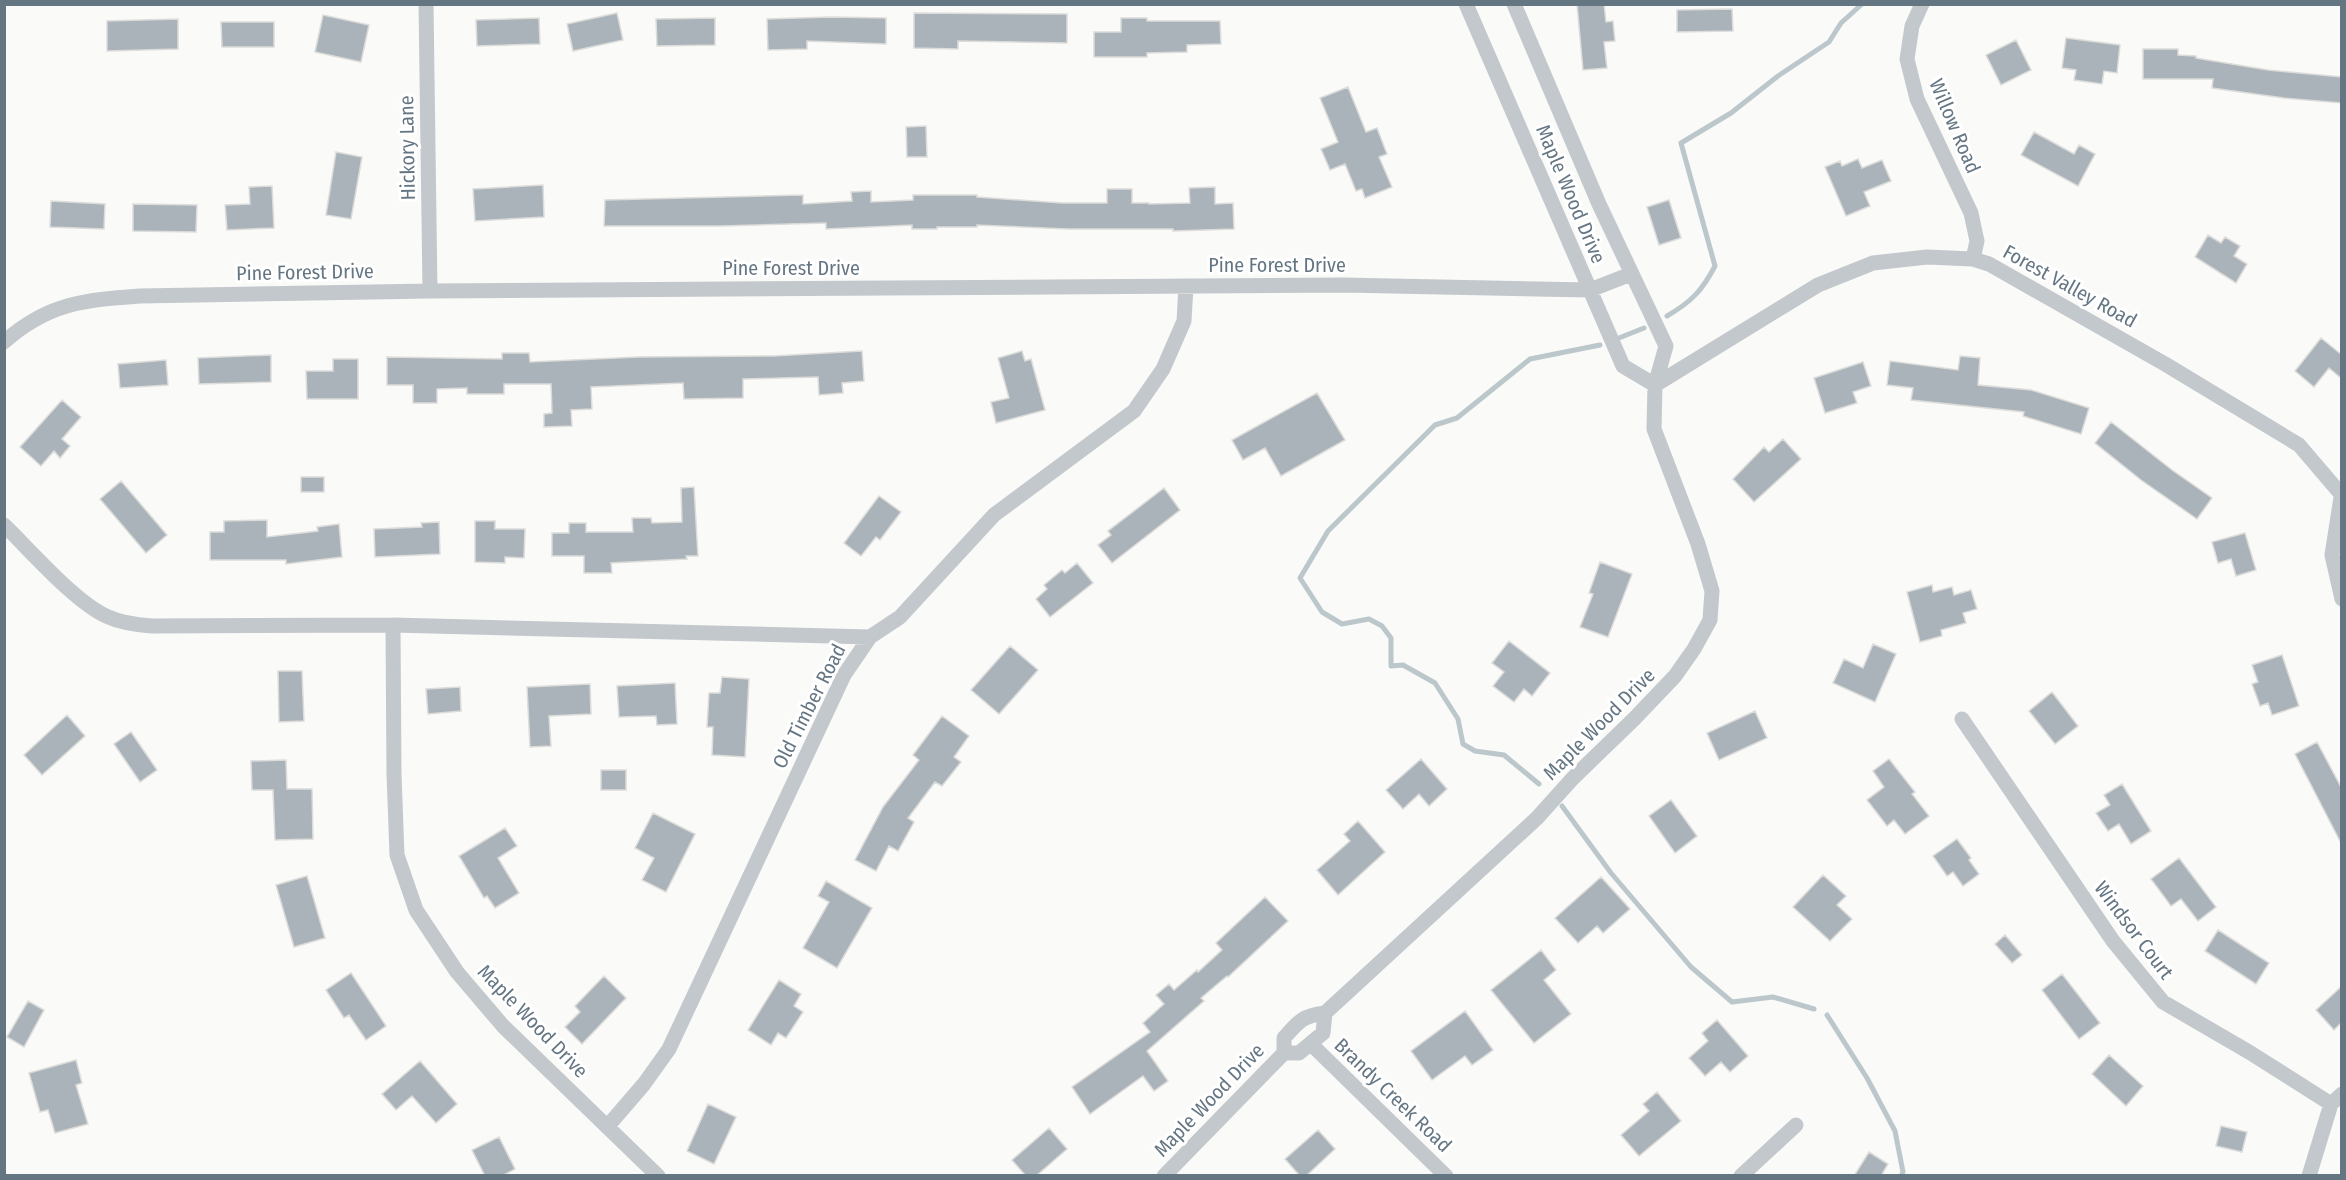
<svg xmlns="http://www.w3.org/2000/svg" width="2346" height="1180" font-family="'Fira Sans Condensed',sans-serif">
<rect width="100%" height="100%" fill="#fafaf8"/>
<g fill="none" stroke-linecap="round" stroke-linejoin="round">
<!-- stream -->
<path stroke="#bbc7cb" stroke-width="5" d="M 1667,316 C 1691,302 1702,291 1715,266 L 1681,143 L 1731,113 L 1778,76 L 1829,42 L 1841,23 L 1862,4
M 1619,338 L 1644,328
M 1539,784 L 1504,755 L 1475,751 L 1463,744 L 1458,719 L 1435,683 L 1403,665 L 1391,666 L 1391,638 L 1382,626 L 1369,619 L 1342,624 L 1322,612 L 1300,578 L 1328,531 L 1435,425 L 1457,418 L 1530,359 L 1600,345
M 1562,806 L 1611,873 L 1691,967 L 1732,1002 L 1773,997 L 1814,1009
M 1827,1015 L 1867,1078 L 1895,1131 L 1903,1172 L 1901,1176"/>
</g>
<!-- building -->
<path fill="#aab3b9" stroke="#dcdcda" stroke-width="1.5" d="M 1577,4 L 1604,4 L 1606,22 L 1613,21 L 1615,41 L 1604,42 L 1607,68 L 1583,70 Z
M 1732,9 L 1733,31 L 1677,32 L 1677,10 Z
M 617,13 L 623,40 L 573,51 L 567,24 Z
M 914,13 L 1067,14 L 1067,43 L 958,41 L 958,49 L 914,48 Z
M 323,15 L 369,25 L 361,62 L 315,52 Z
M 831,17 L 886,18 L 886,44 L 807,41 L 807,49 L 768,50 L 767,19 Z
M 539,18 L 540,44 L 477,46 L 476,20 Z
M 715,18 L 715,45 L 657,46 L 656,19 Z
M 1121,18 L 1147,18 L 1147,21 L 1220,21 L 1221,44 L 1187,45 L 1187,52 L 1147,53 L 1147,57 L 1094,57 L 1094,32 L 1121,32 Z
M 178,19 L 178,49 L 107,51 L 107,21 Z
M 221,22 L 274,22 L 274,47 L 222,47 Z
M 2066,38 L 2120,45 L 2117,73 L 2104,71 L 2102,84 L 2074,80 L 2076,70 L 2062,68 Z
M 2016,40 L 2031,70 L 2001,85 L 1986,55 Z
M 2143,49 L 2178,49 L 2178,55 L 2196,56 L 2196,58 L 2268,70 L 2342,77 L 2342,103 L 2284,98 L 2212,88 L 2213,79 L 2143,79 Z
M 1348,87 L 1366,132 L 1377,128 L 1387,154 L 1379,157 L 1392,187 L 1365,198 L 1362,189 L 1356,191 L 1345,164 L 1330,170 L 1321,149 L 1338,142 L 1320,98 Z
M 926,126 L 927,157 L 907,157 L 906,127 Z
M 2034,132 L 2074,154 L 2079,145 L 2095,154 L 2078,186 L 2021,155 Z
M 336,152 L 362,157 L 351,219 L 326,215 Z
M 1858,159 L 1862,168 L 1882,160 L 1891,181 L 1864,192 L 1870,206 L 1846,216 L 1825,167 L 1840,161 L 1842,166 Z
M 543,185 L 544,217 L 475,221 L 473,189 Z
M 272,186 L 274,228 L 227,230 L 225,205 L 250,204 L 249,187 Z
M 1215,187 L 1215,204 L 1233,203 L 1234,229 L 1173,231 L 1173,229 L 1068,229 L 977,225 L 977,227 L 937,227 L 937,229 L 912,229 L 912,225 L 826,229 L 826,223 L 720,226 L 604,226 L 605,200 L 803,195 L 803,204 L 852,201 L 851,192 L 871,191 L 871,202 L 913,200 L 913,195 L 977,195 L 977,197 L 1062,203 L 1107,203 L 1107,189 L 1132,189 L 1132,203 L 1149,203 L 1149,204 L 1190,203 L 1189,188 Z
M 1669,200 L 1681,238 L 1659,245 L 1647,207 Z
M 51,201 L 105,204 L 104,229 L 50,227 Z
M 133,204 L 197,205 L 196,232 L 133,231 Z
M 2208,235 L 2221,243 L 2225,237 L 2240,246 L 2234,256 L 2247,264 L 2236,283 L 2195,257 Z
M 2321,338 L 2342,355 L 2342,379 L 2329,368 L 2314,387 L 2295,371 Z
M 862,351 L 864,381 L 842,383 L 843,393 L 819,395 L 818,377 L 743,379 L 743,398 L 684,399 L 683,383 L 591,387 L 592,409 L 571,410 L 572,426 L 544,427 L 544,414 L 552,413 L 551,384 L 504,384 L 504,394 L 467,394 L 467,388 L 437,389 L 437,403 L 413,403 L 413,385 L 387,385 L 387,357 L 502,359 L 502,353 L 529,353 L 530,362 L 638,357 L 774,356 Z
M 1022,351 L 1025,361 L 1031,359 L 1045,410 L 996,423 L 991,402 L 1009,398 L 998,358 Z
M 271,355 L 271,382 L 199,384 L 198,358 Z
M 1960,356 L 1980,358 L 1978,385 L 2031,390 L 2089,408 L 2081,434 L 2023,416 L 2024,412 L 1911,400 L 1913,388 L 1887,385 L 1890,361 L 1958,370 Z
M 333,359 L 358,359 L 358,399 L 307,399 L 306,371 L 333,371 Z
M 166,360 L 168,385 L 120,388 L 118,364 Z
M 1863,362 L 1871,386 L 1853,392 L 1857,403 L 1825,413 L 1814,378 Z
M 1317,393 L 1345,440 L 1281,476 L 1265,448 L 1243,460 L 1232,440 Z
M 62,400 L 81,417 L 62,439 L 70,446 L 60,458 L 54,451 L 41,466 L 20,447 Z
M 2111,422 L 2172,470 L 2212,498 L 2197,519 L 2141,480 L 2095,443 Z
M 1783,439 L 1801,459 L 1754,502 L 1733,479 L 1764,447 L 1769,452 Z
M 301,477 L 324,477 L 324,492 L 301,492 Z
M 121,481 L 167,535 L 146,553 L 100,499 Z
M 694,487 L 698,556 L 686,556 L 687,559 L 611,563 L 612,573 L 584,573 L 584,556 L 552,556 L 552,533 L 569,533 L 569,523 L 586,523 L 586,532 L 633,532 L 632,518 L 651,518 L 652,523 L 682,522 L 681,488 Z
M 1164,488 L 1180,510 L 1112,563 L 1098,545 L 1111,535 L 1108,531 Z
M 879,496 L 901,512 L 880,540 L 876,537 L 861,556 L 844,543 Z
M 267,520 L 267,537 L 318,531 L 317,527 L 339,524 L 342,557 L 286,564 L 286,560 L 210,560 L 210,532 L 224,532 L 224,521 Z
M 475,521 L 495,521 L 495,529 L 525,529 L 524,558 L 505,557 L 505,563 L 475,562 Z
M 439,522 L 440,554 L 375,557 L 374,529 L 422,527 L 421,523 Z
M 2245,533 L 2256,570 L 2236,576 L 2231,559 L 2218,563 L 2212,542 Z
M 1600,562 L 1632,574 L 1608,637 L 1580,627 L 1593,594 L 1589,593 Z
M 1077,563 L 1093,583 L 1050,617 L 1036,599 L 1047,589 L 1044,585 L 1062,570 L 1065,573 Z
M 1932,585 L 1933,592 L 1952,587 L 1954,595 L 1971,590 L 1977,609 L 1963,613 L 1966,623 L 1941,630 L 1942,636 L 1920,642 L 1907,592 Z
M 1509,641 L 1550,673 L 1532,696 L 1524,689 L 1514,702 L 1493,686 L 1504,672 L 1492,663 Z
M 1873,644 L 1896,654 L 1875,702 L 1833,683 L 1844,659 L 1863,668 Z
M 1010,646 L 1038,670 L 999,714 L 971,690 Z
M 2282,655 L 2299,706 L 2272,715 L 2268,703 L 2260,706 L 2252,684 L 2258,682 L 2252,665 Z
M 278,671 L 302,671 L 304,721 L 279,722 Z
M 722,677 L 749,679 L 745,757 L 712,755 L 713,727 L 707,727 L 709,693 L 720,693 Z
M 675,683 L 677,724 L 657,725 L 656,716 L 619,717 L 617,686 Z
M 590,684 L 591,714 L 549,716 L 551,746 L 530,747 L 527,687 Z
M 460,687 L 461,711 L 428,714 L 426,689 Z
M 2052,692 L 2078,726 L 2055,744 L 2029,711 Z
M 1755,711 L 1767,738 L 1719,760 L 1707,733 Z
M 67,715 L 85,736 L 42,775 L 24,755 Z
M 942,716 L 969,736 L 954,757 L 961,762 L 942,786 L 935,782 L 908,818 L 914,822 L 898,851 L 889,846 L 876,871 L 855,860 L 883,807 L 919,760 L 913,755 Z
M 131,732 L 157,770 L 140,782 L 114,744 Z
M 2317,742 L 2342,789 L 2342,845 L 2295,754 Z
M 1421,759 L 1447,789 L 1429,806 L 1419,794 L 1403,809 L 1386,790 Z
M 1889,759 L 1915,792 L 1912,794 L 1929,816 L 1905,834 L 1894,820 L 1887,826 L 1867,800 L 1884,787 L 1873,771 Z
M 286,760 L 287,789 L 312,789 L 313,839 L 275,840 L 273,790 L 252,790 L 251,761 Z
M 601,770 L 626,770 L 626,790 L 601,790 Z
M 2122,784 L 2151,831 L 2131,844 L 2119,824 L 2108,831 L 2096,813 L 2110,805 L 2104,795 Z
M 1671,800 L 1697,836 L 1675,853 L 1649,816 Z
M 653,813 L 695,834 L 666,892 L 642,880 L 654,858 L 635,848 Z
M 1358,821 L 1385,852 L 1338,895 L 1317,870 L 1350,841 L 1344,834 Z
M 505,828 L 517,846 L 498,858 L 519,893 L 495,908 L 487,896 L 484,898 L 459,856 Z
M 1957,839 L 1971,858 L 1969,860 L 1979,874 L 1963,886 L 1953,872 L 1947,876 L 1933,856 Z
M 2179,858 L 2216,907 L 2198,921 L 2181,899 L 2171,906 L 2151,879 Z
M 1823,875 L 1846,896 L 1837,905 L 1852,919 L 1830,941 L 1793,907 Z
M 307,876 L 325,938 L 294,947 L 276,885 Z
M 1601,877 L 1630,909 L 1603,933 L 1597,926 L 1578,943 L 1555,918 Z
M 826,881 L 872,908 L 837,968 L 803,948 L 829,902 L 818,896 Z
M 1265,897 L 1288,921 L 1228,977 L 1227,976 L 1201,998 L 1204,1001 L 1147,1051 L 1168,1081 L 1154,1091 L 1143,1076 L 1090,1114 L 1072,1087 L 1150,1032 L 1143,1023 L 1164,1004 L 1156,995 L 1169,984 L 1174,990 L 1197,970 L 1198,972 L 1222,950 L 1216,943 Z
M 2218,930 L 2269,963 L 2256,984 L 2205,951 Z
M 2005,935 L 2022,955 L 2012,963 L 1995,944 Z
M 1541,950 L 1556,970 L 1544,980 L 1571,1014 L 1534,1043 L 1491,990 Z
M 351,973 L 386,1026 L 366,1040 L 349,1015 L 344,1018 L 326,990 Z
M 2062,974 L 2100,1023 L 2079,1039 L 2042,990 Z
M 604,976 L 626,998 L 582,1044 L 565,1027 L 580,1012 L 575,1006 Z
M 779,980 L 801,994 L 794,1006 L 803,1012 L 786,1038 L 778,1033 L 771,1045 L 748,1030 Z
M 2342,986 L 2342,1022 L 2334,1030 L 2316,1010 Z
M 28,1001 L 44,1010 L 24,1047 L 7,1037 Z
M 1465,1011 L 1493,1050 L 1472,1065 L 1465,1056 L 1432,1080 L 1411,1051 Z
M 1717,1020 L 1748,1056 L 1730,1072 L 1721,1062 L 1705,1076 L 1689,1058 L 1708,1041 L 1702,1033 Z
M 2109,1055 L 2143,1086 L 2126,1106 L 2092,1074 Z
M 76,1060 L 82,1083 L 76,1085 L 88,1124 L 55,1133 L 48,1110 L 40,1112 L 29,1073 Z
M 420,1061 L 457,1104 L 436,1123 L 412,1096 L 396,1110 L 382,1094 Z
M 1657,1092 L 1681,1121 L 1639,1156 L 1621,1135 L 1649,1111 L 1643,1104 Z
M 708,1104 L 736,1117 L 714,1164 L 687,1151 Z
M 2221,1126 L 2247,1132 L 2242,1152 L 2216,1146 Z
M 1049,1128 L 1067,1149 L 1036,1176 L 1026,1176 L 1012,1160 Z
M 1318,1130 L 1335,1149 L 1306,1176 L 1300,1176 L 1285,1159 Z
M 499,1137 L 515,1169 L 502,1176 L 485,1176 L 472,1150 Z
M 1869,1152 L 1888,1164 L 1881,1176 L 1854,1176 Z"/>
<g fill="none" stroke-linecap="round" stroke-linejoin="round">
<!-- street -->
<path stroke="#c3c8cc" stroke-width="15" d="M 426,4 L 430,291
M 1466,4 L 1623,366 L 1655,385
M 1922,4 L 1912,26 L 1907,59 L 1917,99 L 1971,213 L 1977,241 L 1973,259
M 4,342 C 48,303 84,300 140,296 L 430,291 L 1343,285 L 1590,290 L 1631,274
M 1655,385 L 1818,285 L 1873,263 L 1927,257 L 1973,259 L 1989,264 L 2165,364 L 2299,445 L 2340,493
M 2342,491 L 2332,555 L 2342,599
M 4,525 C 31,551 74,601 106,616 C 121,623 136,625 152,626 L 393,625 L 870,637
M 393,625 L 394,774 L 397,855 L 416,910 L 457,972 L 503,1026 L 658,1176
M 1962,719 L 2113,941 L 2163,1002 L 2249,1052 L 2331,1104
M 1311,1044 L 1446,1176
M 1284,1053 L 1299,1053 L 1323,1033 L 1325,1013
M 607,1127 L 644,1084 L 669,1049 L 844,675 L 870,637 L 900,617 L 994,515 L 1134,411 L 1163,369 L 1184,321 L 1186,286
M 1164,1176 L 1284,1053 L 1284,1038 C 1299,1021 1302,1016 1325,1013 L 1537,818 L 1573,778 L 1634,719 L 1675,676 L 1694,649 L 1710,620 L 1712,591 L 1698,544 L 1654,429 L 1655,385 L 1666,346 L 1599,204 L 1514,4
M 1741,1176 L 1796,1125
M 2309,1176 L 2331,1104 L 2342,1094"/>
</g>
<g text-anchor="middle" dominant-baseline="central" stroke-width="6" stroke-linejoin="round" paint-order="stroke">
<!-- street labels -->
<g font-size="20" fill="#657683" stroke="#fff">
<text transform="translate(1955 126) rotate(67)">Willow Road</text>
<text transform="translate(407 148) rotate(-91)">Hickory Lane</text>
<text transform="translate(1571 194) rotate(67)">Maple Wood Drive</text>
<text x="1277" y="265">Pine Forest Drive</text>
<text x="791" y="268">Pine Forest Drive</text>
<text transform="translate(305 272) rotate(-1)">Pine Forest Drive</text>
<text transform="translate(2070 286) rotate(29)">Forest Valley Road</text>
<text transform="translate(809 706) rotate(-63)">Old Timber Road</text>
<text transform="translate(1599 724) rotate(-45)">Maple Wood Drive</text>
<text transform="translate(2134 930) rotate(53)">Windsor Court</text>
<text transform="translate(533 1021) rotate(46)">Maple Wood Drive</text>
<text transform="translate(1393 1095) rotate(44)">Brandy Creek Road</text>
<text transform="translate(1209 1100) rotate(-46)">Maple Wood Drive</text>
</g>
</g>
<!-- border -->
<rect width="2346" height="1180" fill="none" stroke="#657683" stroke-width="12"/>
</svg>
